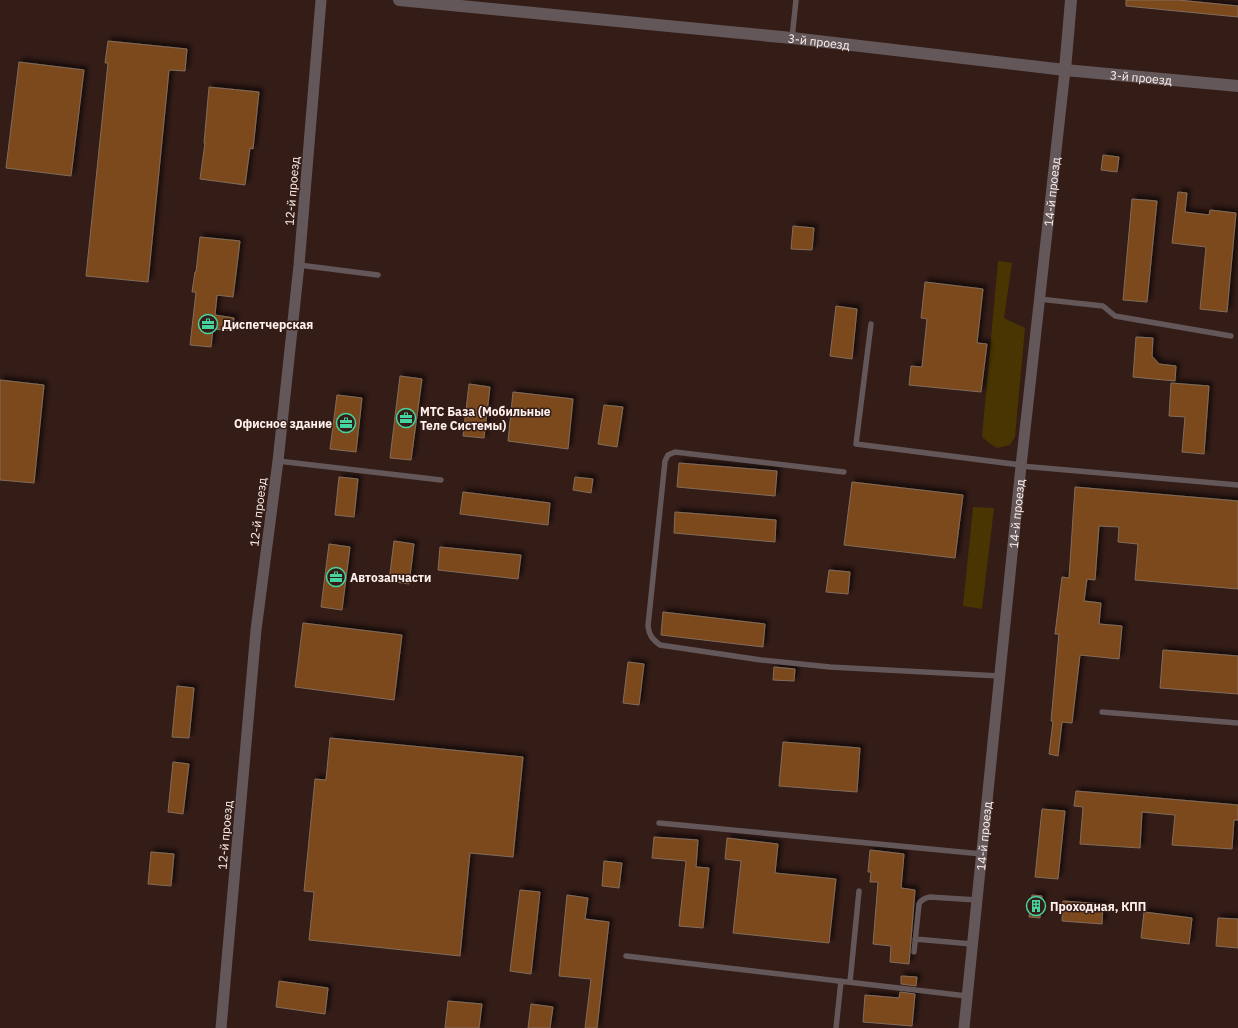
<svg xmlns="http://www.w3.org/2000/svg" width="1238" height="1028" font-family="'IBM Plex Sans',sans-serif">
<defs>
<filter id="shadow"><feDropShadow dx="3.5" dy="-3.5" stdDeviation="2" flood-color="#0009"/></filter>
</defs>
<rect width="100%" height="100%" fill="#341c17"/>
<!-- green -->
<path fill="#483501" d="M 998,261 L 1012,263 L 1004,318 L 1025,328 L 1015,437 L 1010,445 L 997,448 L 989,443 L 982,437 Z
M 973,507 L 994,508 L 982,609 L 963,606 Z"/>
<!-- building -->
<path fill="#7b491b" stroke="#836c5a" filter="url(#shadow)" d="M 1126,0 L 1178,0 L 1238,6 L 1238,17 L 1126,6 Z
M 108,41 L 187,49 L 185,71 L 169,70 L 148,282 L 86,276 L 108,63 L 105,63 Z
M 19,62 L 84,70 L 71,176 L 6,168 Z
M 209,87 L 259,92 L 253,149 L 250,148 L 245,185 L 200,179 L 205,143 L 204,143 Z
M 1103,155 L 1119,157 L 1117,172 L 1101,170 Z
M 1178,192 L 1187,193 L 1185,212 L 1209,215 L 1210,210 L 1236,213 L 1227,312 L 1200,309 L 1206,247 L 1172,243 Z
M 1132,199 L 1157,201 L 1147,302 L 1123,300 Z
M 793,226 L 814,228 L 812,250 L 791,249 Z
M 200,237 L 240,241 L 233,297 L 217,295 L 215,315 L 234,318 L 233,331 L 213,329 L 211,347 L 190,345 L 196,292 L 192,292 L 195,272 L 196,272 Z
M 925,282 L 983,289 L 977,343 L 987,344 L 981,392 L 909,385 L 911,366 L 922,367 L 927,319 L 921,318 Z
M 836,306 L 857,309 L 852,359 L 830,356 Z
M 1136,337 L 1153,338 L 1152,356 L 1159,364 L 1176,366 L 1175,381 L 1133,377 Z
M 400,376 L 422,379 L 411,460 L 390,458 Z
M 0,380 L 44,385 L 34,483 L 0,480 Z
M 1171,383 L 1209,386 L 1204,454 L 1182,452 L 1185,417 L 1169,416 Z
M 469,384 L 490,387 L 484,438 L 463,436 Z
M 513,392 L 573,399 L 568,449 L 508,441 Z
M 337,395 L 362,398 L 356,452 L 330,449 Z
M 604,405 L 623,407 L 617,447 L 598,444 Z
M 679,463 L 777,471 L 775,496 L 677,487 Z
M 339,477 L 358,479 L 354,517 L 335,515 Z
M 575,477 L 593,479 L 591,493 L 573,490 Z
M 852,482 L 963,495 L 955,558 L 844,545 Z
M 1075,487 L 1238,501 L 1238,589 L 1135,580 L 1138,544 L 1118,542 L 1119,527 L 1099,526 L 1095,580 L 1087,579 L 1084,601 L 1101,603 L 1099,624 L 1122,626 L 1119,659 L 1080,655 L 1072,723 L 1062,722 L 1058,756 L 1049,754 L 1053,721 L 1051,721 L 1059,634 L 1055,634 L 1062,577 L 1069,578 Z
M 463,492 L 550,503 L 548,525 L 460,514 Z
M 675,512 L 776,520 L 775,542 L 674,533 Z
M 394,541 L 414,544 L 409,584 L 389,581 Z
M 329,544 L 350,547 L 342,610 L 321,607 Z
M 440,547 L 521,555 L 518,579 L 438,570 Z
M 829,570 L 850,572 L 848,594 L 826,592 Z
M 663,612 L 765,624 L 763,647 L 661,635 Z
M 303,623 L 402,635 L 394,700 L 295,687 Z
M 1163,650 L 1238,656 L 1238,694 L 1160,688 Z
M 628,662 L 644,664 L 639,705 L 623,703 Z
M 774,667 L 795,669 L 794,681 L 773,680 Z
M 177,686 L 194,688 L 189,738 L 172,737 Z
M 330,738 L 523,757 L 513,857 L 470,853 L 460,956 L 309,940 L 314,892 L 304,891 L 315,779 L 326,780 Z
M 783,742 L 860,748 L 857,792 L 779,786 Z
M 173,762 L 189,764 L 183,814 L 168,812 Z
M 1076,791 L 1238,805 L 1238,820 L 1234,820 L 1232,849 L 1172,845 L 1175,815 L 1142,812 L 1140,848 L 1080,844 L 1083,807 L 1074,806 Z
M 1042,809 L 1065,811 L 1058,879 L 1035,877 Z
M 654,837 L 698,840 L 696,867 L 709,868 L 703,928 L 679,926 L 686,861 L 652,858 Z
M 727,838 L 778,844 L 775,873 L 836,879 L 829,943 L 733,933 L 741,861 L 725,859 Z
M 870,850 L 904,854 L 901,888 L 915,890 L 909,964 L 890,962 L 891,946 L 873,944 L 878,882 L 870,882 L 871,872 L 868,872 Z
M 151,852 L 174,854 L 171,886 L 148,884 Z
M 604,861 L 622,863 L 619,888 L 602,886 Z
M 520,890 L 540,892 L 531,974 L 510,971 Z
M 567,895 L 588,898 L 585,919 L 609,922 L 597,1028 L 585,1028 L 591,979 L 559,976 Z
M 1032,895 L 1042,896 L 1040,918 L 1029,917 Z
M 1063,901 L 1103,904 L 1102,924 L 1062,921 Z
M 1144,912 L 1192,918 L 1189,944 L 1141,938 Z
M 1218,918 L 1238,919 L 1238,948 L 1216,946 Z
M 901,976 L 917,977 L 916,986 L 901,984 Z
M 279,981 L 328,988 L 325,1014 L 276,1007 Z
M 900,992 L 915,994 L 912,1026 L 863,1022 L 865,995 L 899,998 Z
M 448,1001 L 482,1004 L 479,1028 L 445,1028 Z
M 531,1004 L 553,1007 L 550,1028 L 528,1028 Z"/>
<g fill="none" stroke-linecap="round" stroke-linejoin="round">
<!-- service -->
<path stroke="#645759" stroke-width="5.5" d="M 792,38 L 796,0
M 299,265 L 378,275
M 1039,299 L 1103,306 L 1115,316 L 1231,336
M 871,324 L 856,444 L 1021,465
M 278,461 L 441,480
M 1021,466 L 1238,485
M 844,472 L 675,452 L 668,455 L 665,461 L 648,626 C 649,635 652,639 660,645 L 761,660 L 830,667 L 1000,676
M 1102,712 L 1238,723
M 659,823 L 982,854
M 915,939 L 972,944
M 914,952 L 919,904 C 921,900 924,898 930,897 L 977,900
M 626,956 L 967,996
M 850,982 L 859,891
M 836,1028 L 841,981"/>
<!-- minor -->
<g stroke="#645759" stroke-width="11">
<path d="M 221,1028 L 256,630 L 278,461 L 299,265 L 321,0"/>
<path id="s1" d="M 964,1028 L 1021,466 L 1065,70"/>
</g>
<!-- tertiary -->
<g stroke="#645759" stroke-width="12">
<path id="s2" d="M 399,0 L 792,38 L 1065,70 L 1238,86"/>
<path d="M 1065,70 L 1071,0"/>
</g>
</g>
<!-- icons -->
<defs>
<g id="office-ring" transform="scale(1)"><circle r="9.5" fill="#341c17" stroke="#45d49f" stroke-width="1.5"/><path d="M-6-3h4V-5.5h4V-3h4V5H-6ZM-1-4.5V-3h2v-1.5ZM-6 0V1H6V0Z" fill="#45d49f"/></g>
<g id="building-ring" transform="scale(1)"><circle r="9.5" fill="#341c17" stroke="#45d49f" stroke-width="1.5"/><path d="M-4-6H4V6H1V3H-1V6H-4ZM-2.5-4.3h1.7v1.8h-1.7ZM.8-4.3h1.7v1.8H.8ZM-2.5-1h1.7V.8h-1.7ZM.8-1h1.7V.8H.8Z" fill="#45d49f"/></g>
</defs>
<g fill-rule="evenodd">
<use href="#office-ring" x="208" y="324"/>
<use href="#office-ring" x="406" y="418"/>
<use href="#office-ring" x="346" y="423"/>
<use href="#office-ring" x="336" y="577"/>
<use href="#building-ring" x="1036" y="906"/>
</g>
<g text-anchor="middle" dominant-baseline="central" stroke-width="3" stroke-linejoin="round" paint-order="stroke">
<!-- street labels -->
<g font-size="12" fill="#fff1ee" stroke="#341c17">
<text stroke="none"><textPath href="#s2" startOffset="422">3-й проезд</textPath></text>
<text stroke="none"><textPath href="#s2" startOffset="746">3-й проезд</textPath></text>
<text transform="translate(292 191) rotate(-85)">12-й проезд</text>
<text stroke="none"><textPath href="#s1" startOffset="841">14-й проезд</textPath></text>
<text transform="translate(258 512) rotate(-83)">12-й проезд</text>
<text stroke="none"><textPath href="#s1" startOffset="517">14-й проезд</textPath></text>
<text transform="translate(225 835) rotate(-85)">12-й проезд</text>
<text stroke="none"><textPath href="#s1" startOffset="193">14-й проезд</textPath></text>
</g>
<!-- poi labels -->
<g font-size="12" font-weight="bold" fill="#fff1ee" stroke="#341c17" text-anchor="start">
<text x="222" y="324">Диспетчерская</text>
<text x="420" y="411">МТС База (Мобильные<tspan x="420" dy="14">Теле Системы)</tspan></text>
<text x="332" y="423" text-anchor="end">Офисное здание</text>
<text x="350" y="577">Автозапчасти</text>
<text x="1050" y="906">Проходная, КПП</text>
</g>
</g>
</svg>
